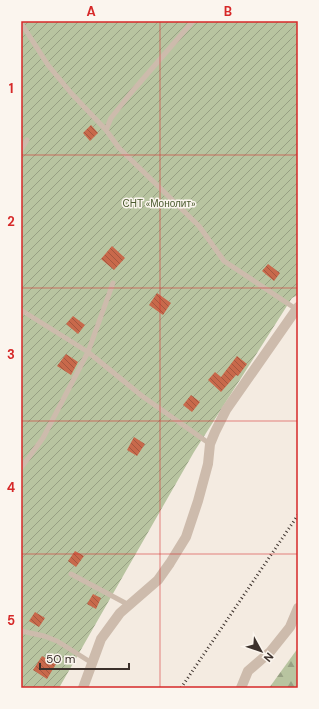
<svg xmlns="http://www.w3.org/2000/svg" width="319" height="709" font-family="'DM Sans',sans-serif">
<defs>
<pattern id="forest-firs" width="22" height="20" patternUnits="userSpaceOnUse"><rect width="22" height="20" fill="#b8c4a0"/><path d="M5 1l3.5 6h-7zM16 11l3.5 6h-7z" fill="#97a083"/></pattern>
<pattern id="garden-furrows" width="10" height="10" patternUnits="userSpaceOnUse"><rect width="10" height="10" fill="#b8c4a0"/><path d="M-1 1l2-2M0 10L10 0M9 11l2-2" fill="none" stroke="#97a083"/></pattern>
<pattern id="building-back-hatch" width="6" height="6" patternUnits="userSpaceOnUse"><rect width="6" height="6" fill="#c8694b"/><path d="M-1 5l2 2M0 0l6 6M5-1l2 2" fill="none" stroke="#a4573f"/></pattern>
</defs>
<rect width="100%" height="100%" fill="#f4ebe1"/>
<!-- forest -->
<path fill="url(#forest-firs)" d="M 298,648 L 298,688 L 269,688 Z"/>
<!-- garden -->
<path fill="url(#garden-furrows)" d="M 21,21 L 298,21 L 298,295 L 292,298 L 194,452 L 59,688 L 21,688 Z"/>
<!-- building -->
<path fill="url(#building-back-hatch)" d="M 91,125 L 98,133 L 90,141 L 83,133 Z
M 112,246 L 125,258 L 114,270 L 101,259 Z
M 268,264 L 280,273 L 274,281 L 262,271 Z
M 157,293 L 171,303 L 163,315 L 149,305 Z
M 73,316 L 85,325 L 78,334 L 66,324 Z
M 66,354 L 78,362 L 71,375 L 57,366 Z
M 237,356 L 247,364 L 238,376 L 236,375 L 221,392 L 208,380 L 215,372 L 221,377 Z
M 191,395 L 200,402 L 192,412 L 183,405 Z
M 134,437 L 145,444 L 137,456 L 127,450 Z
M 75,551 L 84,556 L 76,567 L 68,561 Z
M 93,594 L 101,598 L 96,609 L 87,604 Z
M 35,612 L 45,618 L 39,627 L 29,621 Z
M 42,656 L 56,664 L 47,679 L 33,670 Z"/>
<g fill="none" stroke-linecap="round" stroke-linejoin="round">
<!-- service -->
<path stroke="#cdbbac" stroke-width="5" d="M 21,23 L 48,65 L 71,93 L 106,130 L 119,148 L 199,226 L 224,261 L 296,309
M 106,130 L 111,118 L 130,94 L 193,21
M 21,150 L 27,140
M 21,310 L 88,352 L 142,396 L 210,444
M 21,468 L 43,438 L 88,352 L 113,283
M 71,574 L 129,605
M 21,631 L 44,636 L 57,641 L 92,663"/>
<!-- minor -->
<path stroke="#cdbbac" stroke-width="10" d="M 83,688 L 101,639 L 120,613 L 158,580 L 170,563 L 186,537 L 198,501 L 208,464 L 210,444 L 215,432 L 226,410 L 298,307
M 241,688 L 248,671 L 270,652 L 290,627 L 298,608"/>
<!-- rail -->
<path stroke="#3b302b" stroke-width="3" stroke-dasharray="1 3" stroke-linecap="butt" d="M 181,688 L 298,515"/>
</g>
<!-- grid -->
<path fill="none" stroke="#d62828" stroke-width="1" stroke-opacity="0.55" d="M 160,21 L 160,688M 21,155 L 298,155M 21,288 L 298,288M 21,421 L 298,421M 21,554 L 298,554"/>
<g text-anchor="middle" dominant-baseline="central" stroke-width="3" stroke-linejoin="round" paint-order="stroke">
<!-- park labels -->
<g font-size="10" fill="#4a5a2e" stroke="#fbf5ee">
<text x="159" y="203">СНТ «Монолит»</text>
</g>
</g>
<!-- border -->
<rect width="319" height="709" fill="none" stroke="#fbf5ee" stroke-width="44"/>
<!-- north arrow -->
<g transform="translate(261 651) rotate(130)" stroke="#fbf5ee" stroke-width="3" paint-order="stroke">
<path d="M0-3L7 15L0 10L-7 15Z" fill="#3b302b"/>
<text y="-6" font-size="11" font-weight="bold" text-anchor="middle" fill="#3b302b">N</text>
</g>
<!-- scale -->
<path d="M40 663v6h89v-6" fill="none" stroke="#3b302b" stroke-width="2"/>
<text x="46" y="663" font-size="12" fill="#3b302b" stroke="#fbf5ee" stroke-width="3" paint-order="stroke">50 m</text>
<rect x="22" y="22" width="275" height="665" fill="none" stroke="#d62828" stroke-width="1.5"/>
<g font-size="13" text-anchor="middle" font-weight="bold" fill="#d62828">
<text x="91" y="16">A</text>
<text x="228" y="16">B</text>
<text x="11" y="93">1</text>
<text x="11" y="226">2</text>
<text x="11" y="359">3</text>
<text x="11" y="492">4</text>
<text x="11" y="625">5</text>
</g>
</svg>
